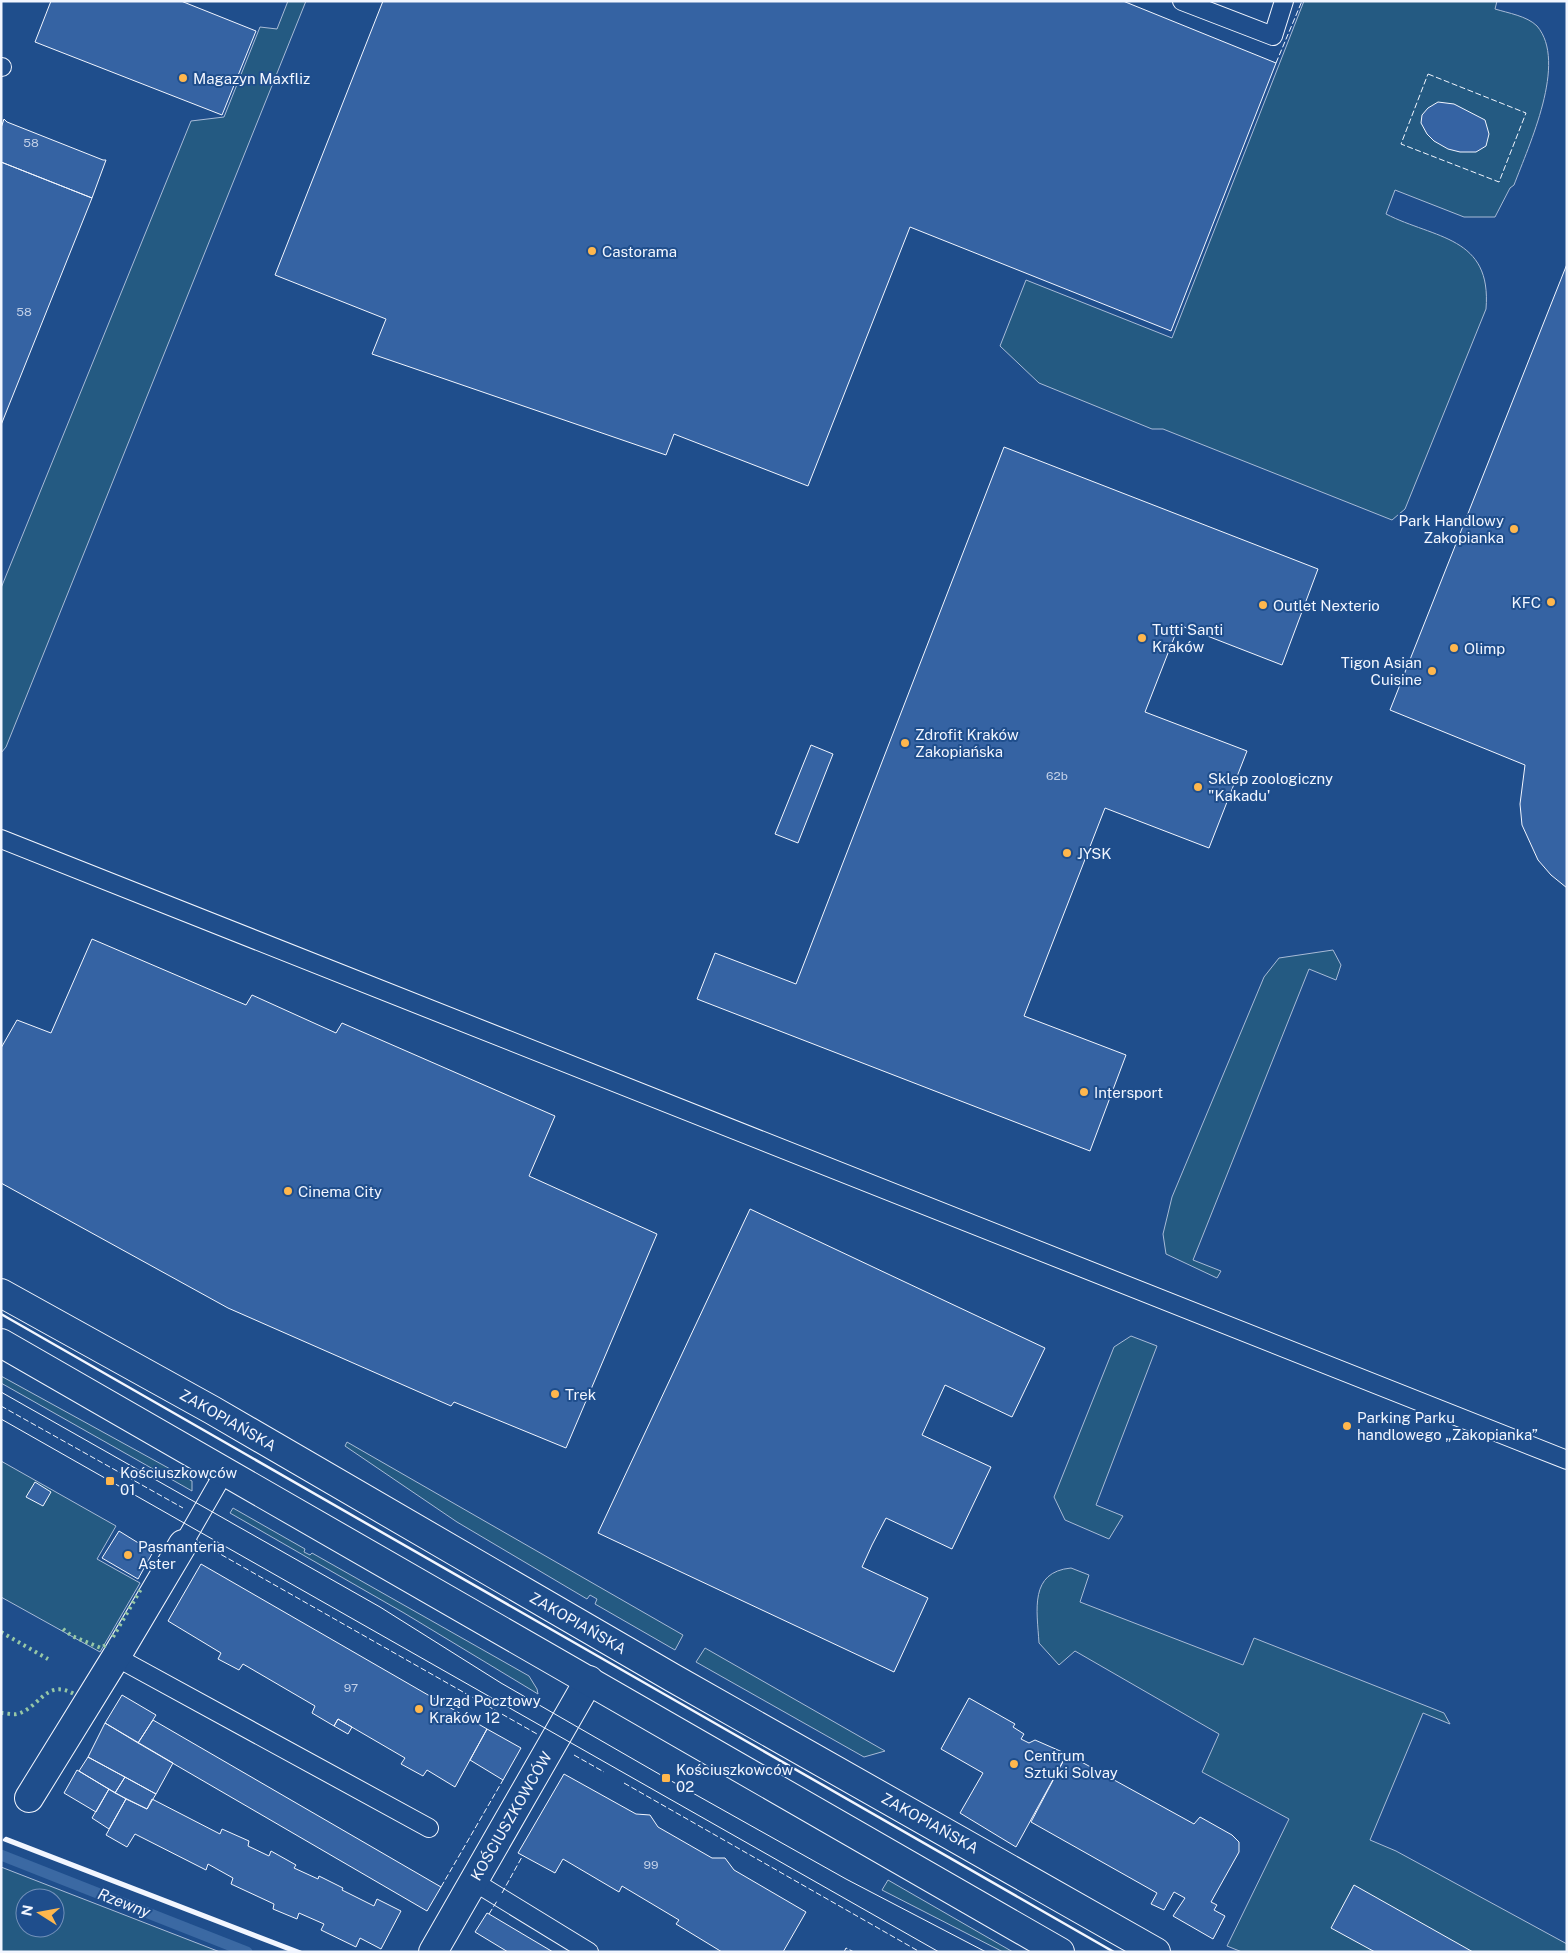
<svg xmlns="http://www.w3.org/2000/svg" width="1568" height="1953" font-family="'Public Sans',sans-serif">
<rect width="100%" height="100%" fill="#1f4e8c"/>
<!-- green -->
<path fill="#245a82" stroke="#a8bbd7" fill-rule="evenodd" d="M 288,1 L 306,1 L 6,747 L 1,753 L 1,588 L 191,121 L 224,117 L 260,27 L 277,29 Z
M 1304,1 L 1497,1 L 1495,9 C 1508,13 1527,16 1537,26 C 1568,62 1529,145 1514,185 L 1510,188 L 1495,217 L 1464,217 L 1395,190 L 1386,214 C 1435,239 1492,236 1486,309 L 1405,509 L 1392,520 L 1163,429 L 1152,429 L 1039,383 L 1000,346 L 1026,280 L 1172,338 Z
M 1333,950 L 1341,965 L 1336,980 L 1309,969 L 1193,1260 L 1221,1271 L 1217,1278 L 1166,1254 L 1163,1234 L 1172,1197 L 1264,977 L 1279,958 Z
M 1131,1336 L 1157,1346 L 1096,1505 L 1123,1516 L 1109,1539 L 1065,1520 L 1054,1497 L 1114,1347 Z
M 1,1376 L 192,1481 L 192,1491 L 1,1383 Z
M 347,1442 L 683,1635 L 675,1650 L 595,1604 L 597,1599 L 590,1595 L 587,1599 L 457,1522 L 345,1446 Z
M 1,1461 L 116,1526 L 97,1559 L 140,1583 L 100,1652 L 1,1597 Z
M 233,1508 L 305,1549 L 304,1552 L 310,1555 L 312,1553 L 529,1676 L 537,1689 L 538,1694 L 404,1613 L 230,1513 Z
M 1071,1568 L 1089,1575 L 1080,1602 L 1243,1665 L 1254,1638 L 1444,1713 L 1450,1724 L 1423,1713 L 1370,1840 L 1396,1851 L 1567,1944 L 1567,1952 L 1242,1952 L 1227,1946 L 1289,1819 L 1202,1772 L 1219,1734 L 1075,1651 L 1059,1665 L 1039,1643 C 1037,1610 1029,1572 1071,1568 Z
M 705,1648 L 885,1751 L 864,1757 L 696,1662 Z
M 1,1867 L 220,1952 L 1,1952 ZM 25,1898 L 55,1898 L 55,1928 L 25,1928 Z
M 888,1880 L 1013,1952 L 1003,1952 L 882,1890 Z"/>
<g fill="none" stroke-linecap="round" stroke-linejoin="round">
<!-- stream -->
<path stroke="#3b69a3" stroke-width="11" d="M 1,1855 L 247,1952"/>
</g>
<!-- building -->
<path fill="#3563a3" stroke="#f2f6ff" d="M 51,1 L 181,1 L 256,31 L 222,115 L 35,42 Z
M 383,1 L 1123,1 L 1276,63 L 1171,331 L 910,227 L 808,486 L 674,434 L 666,455 L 372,354 L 386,319 L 275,275 Z
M 1438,102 L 1454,104 L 1485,120 L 1489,134 L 1486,146 L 1476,152 L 1460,152 L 1448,149 L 1434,141 L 1427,134 L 1421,123 L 1422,115 L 1428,108 Z
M 4,119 L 7,122 L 103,160 L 106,160 L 92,198 L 1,162 L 1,128 Z
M 1,162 L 92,198 L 1,425 Z
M 1567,264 L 1567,888 L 1551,875 L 1538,860 L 1522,825 L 1520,804 L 1525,765 L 1390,710 Z
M 1004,447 L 1318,569 L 1282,665 L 1179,625 L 1145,712 L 1247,751 L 1209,848 L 1105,808 L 1024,1016 L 1126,1055 L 1090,1151 L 697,999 L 715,953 L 796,984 Z
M 811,745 L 833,754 L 798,843 L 775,834 Z
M 92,939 L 246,1005 L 252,995 L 336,1033 L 342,1023 L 555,1116 L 529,1176 L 657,1234 L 566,1448 L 454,1402 L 451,1406 L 228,1308 L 1,1183 L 1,1048 L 17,1020 L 51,1033 Z
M 750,1209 L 1045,1348 L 1012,1417 L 945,1385 L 922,1435 L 991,1467 L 952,1549 L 886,1518 L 872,1545 L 862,1567 L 928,1598 L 894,1672 L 598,1533 Z
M 35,1482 L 51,1492 L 43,1506 L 26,1497 Z
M 119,1531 L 153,1552 L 138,1579 L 102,1558 Z
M 201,1564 L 487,1729 L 455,1787 L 427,1770 L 423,1776 L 401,1764 L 405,1758 L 338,1719 L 334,1726 L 312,1713 L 315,1706 L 243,1664 L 239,1670 L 218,1659 L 221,1653 L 168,1621 Z
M 122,1695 L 156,1715 L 138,1743 L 105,1723 Z
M 969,1698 L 1015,1724 L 1013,1727 L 1024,1734 L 1021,1739 L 1029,1743 L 1035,1740 L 1067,1754 L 1016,1847 L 960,1813 L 983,1773 L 941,1749 Z
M 338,1719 L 352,1727 L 348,1734 L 334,1726 Z
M 153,1720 L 441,1887 L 427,1911 L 138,1743 Z
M 105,1723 L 173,1763 L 156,1794 L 88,1757 Z
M 487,1729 L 521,1748 L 503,1780 L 470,1760 Z
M 1067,1754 L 1194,1824 L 1200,1817 L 1232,1835 L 1239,1842 L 1239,1852 L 1211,1902 L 1217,1905 L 1214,1910 L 1225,1916 L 1213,1939 L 1173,1916 L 1185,1898 L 1174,1892 L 1164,1910 L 1151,1904 L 1157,1893 L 1031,1822 Z
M 88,1757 L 125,1777 L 115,1793 L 79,1771 Z
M 77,1770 L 109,1789 L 96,1812 L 64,1793 Z
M 564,1774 L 636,1814 L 650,1815 L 658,1827 L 712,1858 L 725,1858 L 734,1870 L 806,1912 L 783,1952 L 722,1952 L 676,1924 L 679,1920 L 622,1886 L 619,1892 L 563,1859 L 555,1873 L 518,1853 Z
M 125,1777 L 156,1794 L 147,1809 L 115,1793 Z
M 109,1789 L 126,1799 L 109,1829 L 92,1818 Z
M 126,1799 L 147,1809 L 152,1799 L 220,1834 L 222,1829 L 249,1841 L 248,1846 L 269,1856 L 271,1851 L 296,1865 L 294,1868 L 318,1879 L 319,1876 L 343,1888 L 342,1890 L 374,1906 L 377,1899 L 401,1911 L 381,1949 L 360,1938 L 356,1947 L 321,1930 L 324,1924 L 299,1913 L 297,1919 L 273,1909 L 274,1904 L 231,1884 L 233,1878 L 208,1864 L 206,1870 L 135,1834 L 127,1847 L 106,1835 Z
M 1354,1885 L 1473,1952 L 1375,1952 L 1331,1928 Z
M 487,1913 L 489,1914 L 553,1952 L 508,1952 L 475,1932 Z"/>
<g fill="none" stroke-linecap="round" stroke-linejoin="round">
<!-- lane casing -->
<g stroke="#f2f6ff" stroke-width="20">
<path id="lane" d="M 1182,1 L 1273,36 L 1284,1
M 1,67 L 2,67
M 1,839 L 1567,1460
M 183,1544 L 225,1471
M 116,1657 L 429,1828
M 473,1881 L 589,1952"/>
</g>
<!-- street casing -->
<g stroke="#f2f6ff" stroke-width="30">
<path id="street" d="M 29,1798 L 116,1657 L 183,1544
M 433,1952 L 589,1680"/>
</g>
<!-- primary casing -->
<g stroke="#f2f6ff" stroke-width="30">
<path id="primary" d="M 1,1293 L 212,1410 L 673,1678 L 1156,1952
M 1,1343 L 1060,1952"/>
</g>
<!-- lane -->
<use href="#lane" stroke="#1f4e8c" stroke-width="18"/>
<!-- street -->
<use href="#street" stroke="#1f4e8c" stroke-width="28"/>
<!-- primary -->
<use href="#primary" stroke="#1f4e8c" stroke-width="28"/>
<!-- tram -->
<path stroke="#f2f6ff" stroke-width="1" d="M 1,1392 L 380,1607 L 501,1683 L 666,1778 L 846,1879 L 986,1952
M 1,1419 L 939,1952"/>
<!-- hedge -->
<path stroke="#97c8a6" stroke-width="4" stroke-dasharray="2.5 4" stroke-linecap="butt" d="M 63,1629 L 72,1636 L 101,1648 L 109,1643
M 1,1632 L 48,1659
M 113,1637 L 141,1589
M 1,1713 C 6,1713 13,1715 17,1714 C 40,1708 46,1678 74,1694"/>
<!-- fence -->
<path stroke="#f2f6ff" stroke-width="1" stroke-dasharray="6 2.5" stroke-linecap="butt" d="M 1567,33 L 1567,35
M 1276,63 L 1302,1
M 1428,74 L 1526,113 L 1499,182 L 1401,144 Z
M 1,1406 L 183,1508
M 199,1542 L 537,1734
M 574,1755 L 604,1772
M 624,1783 L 920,1952
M 441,1887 L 503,1780
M 502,1893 L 523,1855
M 489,1914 L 497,1901
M 844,1952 L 846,1948 L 854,1952"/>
<!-- wall -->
<path stroke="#f2f6ff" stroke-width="2.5" d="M 1,1314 L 1114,1952
M 294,1952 L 4,1840 L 6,1838 L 301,1952"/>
</g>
<!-- markers -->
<g fill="#ffb74d" stroke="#1f4e8c" stroke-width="2">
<circle cx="183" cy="78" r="5"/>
<circle cx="592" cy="251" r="5"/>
<circle cx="1514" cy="529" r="5"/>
<circle cx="1551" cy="602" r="5"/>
<circle cx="1263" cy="605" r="5"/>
<circle cx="1142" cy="638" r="5"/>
<circle cx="1454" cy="648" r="5"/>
<circle cx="1432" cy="671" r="5"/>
<circle cx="905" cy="743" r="5"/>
<circle cx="1198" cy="787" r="5"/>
<circle cx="1067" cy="853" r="5"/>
<circle cx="1084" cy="1092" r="5"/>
<circle cx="288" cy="1191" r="5"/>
<circle cx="555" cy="1394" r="5"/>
<circle cx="1347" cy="1426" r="5"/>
<rect x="105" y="1476" width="10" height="10" rx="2.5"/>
<circle cx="128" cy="1555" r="5"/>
<circle cx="419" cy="1709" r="5"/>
<circle cx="1014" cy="1764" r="5"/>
<rect x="661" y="1773" width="10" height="10" rx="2.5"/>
</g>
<g text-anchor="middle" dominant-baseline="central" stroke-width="4" stroke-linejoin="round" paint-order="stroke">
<!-- number labels -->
<g font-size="12" fill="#c3d1e8">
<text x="31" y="143">58</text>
<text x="24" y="312">58</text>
<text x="1057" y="776">62b</text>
<text x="351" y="1688">97</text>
<text x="651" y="1865">99</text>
</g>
<!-- poi labels -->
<g font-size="15" fill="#f2f6ff" stroke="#1f4e8c" text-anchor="start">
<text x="193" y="78">Magazyn Maxfliz</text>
<text x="602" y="251">Castorama</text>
<text x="1504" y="520" text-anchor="end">Park Handlowy<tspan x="1504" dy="17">Zakopianka</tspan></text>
<text x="1541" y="602" text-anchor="end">KFC</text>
<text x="1273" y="605">Outlet Nexterio</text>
<text x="1152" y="629">Tutti Santi<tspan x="1152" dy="17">Kraków</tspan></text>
<text x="1464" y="648">Olimp</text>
<text x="1422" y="662" text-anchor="end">Tigon Asian<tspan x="1422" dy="17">Cuisine</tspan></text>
<text x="915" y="734">Zdrofit Kraków<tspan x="915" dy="17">Zakopiańska</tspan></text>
<text x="1208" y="778">Sklep zoologiczny<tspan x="1208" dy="17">"Kakadu'</tspan></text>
<text x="1077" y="853">JYSK</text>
<text x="1094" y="1092">Intersport</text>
<text x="298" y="1191">Cinema City</text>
<text x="565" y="1394">Trek</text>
<text x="1357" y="1417">Parking Parku<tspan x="1357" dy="17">handlowego „Zakopianka”</tspan></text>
<text x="120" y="1472">Kościuszkowców<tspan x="120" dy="17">01</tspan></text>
<text x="138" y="1546">Pasmanteria<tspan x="138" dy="17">Aster</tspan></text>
<text x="429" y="1700">Urząd Pocztowy<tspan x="429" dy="17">Kraków 12</tspan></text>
<text x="1024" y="1755">Centrum<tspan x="1024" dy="17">Sztuki Solvay</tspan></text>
<text x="676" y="1769">Kościuszkowców<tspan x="676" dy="17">02</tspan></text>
</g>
<!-- street labels -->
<g font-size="15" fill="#f2f6ff" stroke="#1f4e8c">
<text transform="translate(228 1420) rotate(30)">ZAKOPIAŃSKA</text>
<text transform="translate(578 1623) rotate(30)">ZAKOPIAŃSKA</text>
<text transform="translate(511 1816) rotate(-60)">KOŚCIUSZKOWCÓW</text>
<text transform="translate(930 1823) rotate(29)">ZAKOPIAŃSKA</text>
</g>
<!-- water labels -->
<g font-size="16" font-style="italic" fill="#f2f6ff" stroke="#1f4e8c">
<text transform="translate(124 1903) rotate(21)">Rzewny</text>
</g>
</g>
<!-- border -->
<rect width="1568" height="1953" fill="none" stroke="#f2f6ff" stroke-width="5"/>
<!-- north arrow -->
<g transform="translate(40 1913) rotate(281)"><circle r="24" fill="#1f4e8c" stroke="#7391ba"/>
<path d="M0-4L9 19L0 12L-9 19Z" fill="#ffb74d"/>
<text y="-8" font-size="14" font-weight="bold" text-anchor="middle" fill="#f2f6ff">N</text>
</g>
</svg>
